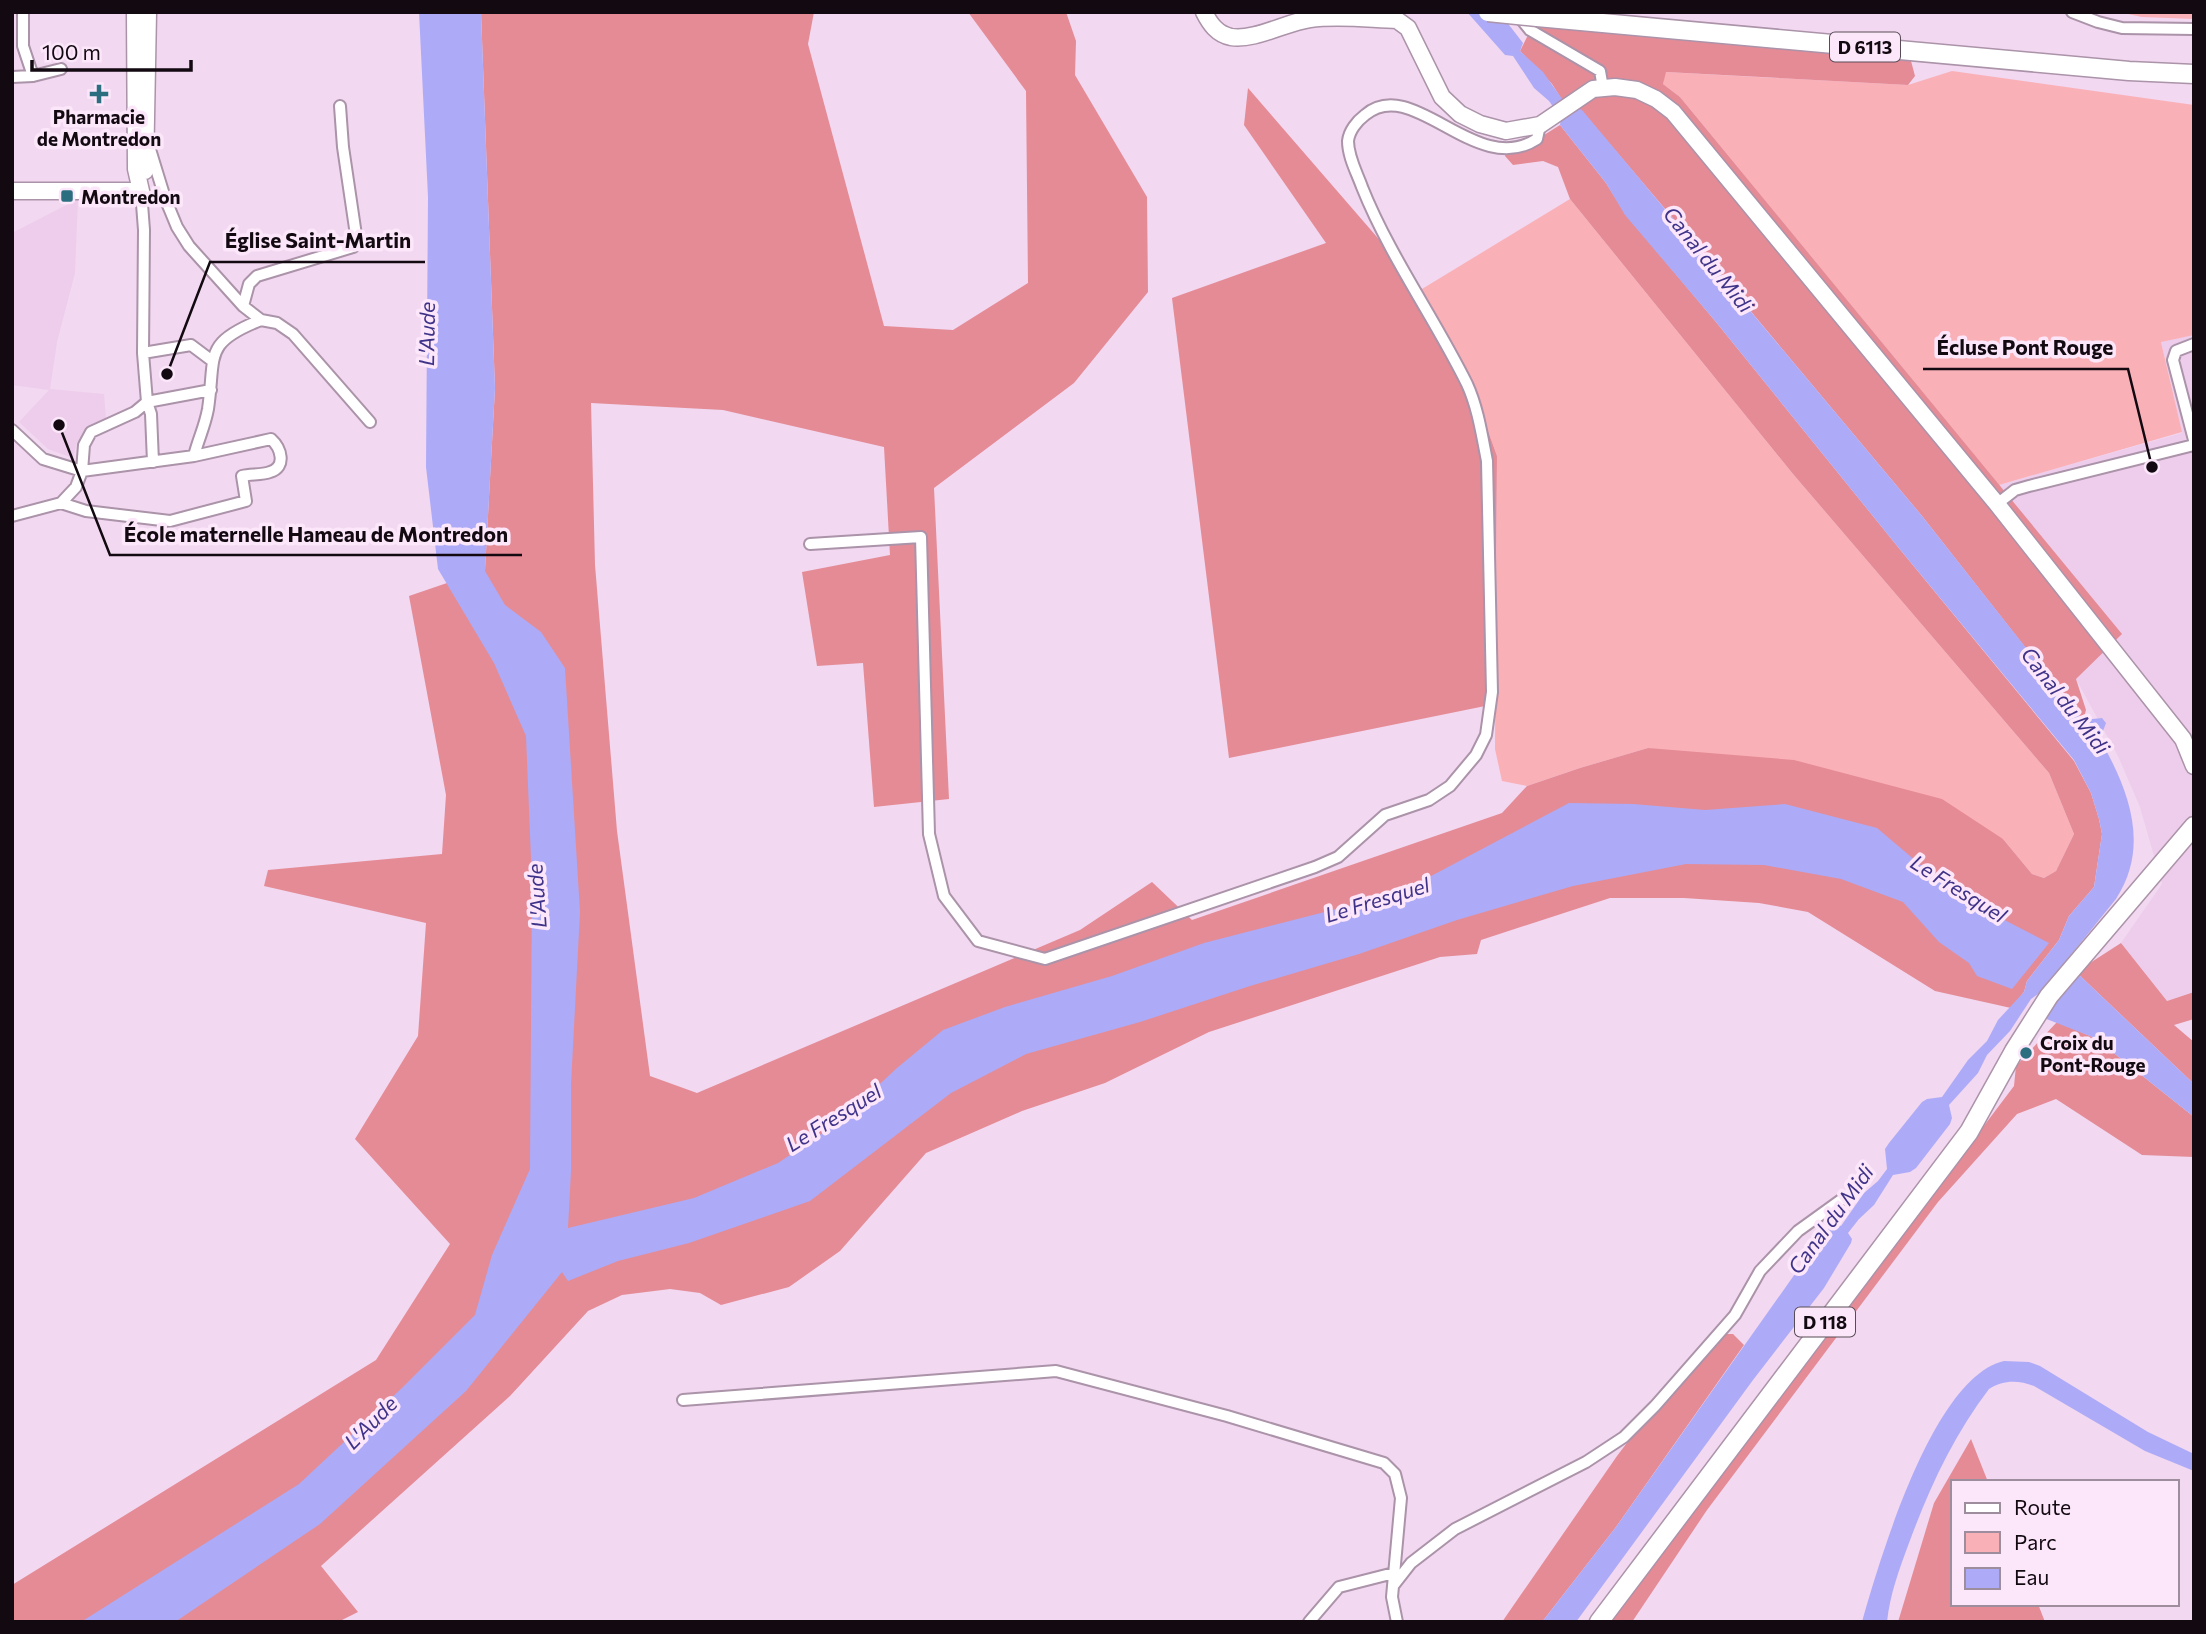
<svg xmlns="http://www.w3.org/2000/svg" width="2206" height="1634" font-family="Commissioner,sans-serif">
<rect width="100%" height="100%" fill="#f2d8f0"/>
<!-- built -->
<path fill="#edcdeb" d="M 78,199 L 75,273 L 57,342 L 50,389 L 104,394 L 106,419 L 91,428 L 77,442 L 73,458 L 48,449 L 19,422 L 49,390 L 12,385 L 12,233 Z
M 2194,335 L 2194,992 L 2167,1001 L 2121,943 L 2162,884 L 2140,807 L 2118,756 L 2076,679 L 2121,634 L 1999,485 L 2182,433 L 2161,341 Z"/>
<!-- green -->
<path fill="#fab0b7" d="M 2119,12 L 2194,12 L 2194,19 L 2142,17 Z
M 1952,71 L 2194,105 L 2194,335 L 2161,342 L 2182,432 L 1999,485 L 1680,97 L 1663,84 L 1665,72 L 1908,85 Z
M 1570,199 L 1793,474 L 2049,773 L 2074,834 L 2056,871 L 2044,878 L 2032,874 L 2003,839 L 1648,748 L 1580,768 L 1527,786 L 1502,781 L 1495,749 L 1497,456 L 1469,378 L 1422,289 Z"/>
<!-- forest -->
<path fill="#e48b96" d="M 481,12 L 814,12 L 808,44 L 884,326 L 953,330 L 1028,283 L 1026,91 L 968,12 L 1066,12 L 1076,41 L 1075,75 L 1147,197 L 1148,292 L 1074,383 L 934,488 L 949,799 L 874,807 L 863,663 L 817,666 L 802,572 L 890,555 L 884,447 L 723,410 L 591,403 L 595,565 L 617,831 L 650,1076 L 697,1093 L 1080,930 L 1152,882 L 1192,920 L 1502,813 L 1527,786 L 1580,768 L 1648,748 L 1794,760 L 1942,799 L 2003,839 L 2032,874 L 2044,878 L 2056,871 L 2074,834 L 2049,773 L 1793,474 L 1570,199 L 1558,167 L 1543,161 L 1513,165 L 1505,156 L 1508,147 L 1525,147 L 1560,125 L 1606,183 L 1626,215 L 1716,322 L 1898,547 L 2074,761 L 2091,793 L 2099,819 L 2102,834 L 2094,887 L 2069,916 L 2059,940 L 2027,981 L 2024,992 L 2011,1008 L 1935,991 L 1808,912 L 1759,903 L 1684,898 L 1610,898 L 1481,940 L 1477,954 L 1440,957 L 1209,1032 L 1105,1083 L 1022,1111 L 926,1153 L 840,1251 L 789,1287 L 721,1305 L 700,1293 L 670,1289 L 622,1295 L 588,1311 L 510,1396 L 321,1566 L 358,1612 L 338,1622 L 12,1622 L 12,1585 L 376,1360 L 450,1244 L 355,1139 L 418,1036 L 426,923 L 264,886 L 268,870 L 442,854 L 446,795 L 409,596 L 485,570 L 495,388 Z
M 1537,17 L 1890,49 L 1911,61 L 1915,76 L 1908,85 L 1666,72 L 1663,84 L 1680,97 L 2122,634 L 2076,679 L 2086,710 L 2083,721 L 1922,516 L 1666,210 L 1587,117 L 1566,106 L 1552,84 L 1520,51 Z
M 1248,88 L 1422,289 L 1469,378 L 1497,456 L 1495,704 L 1229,758 L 1172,298 L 1326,243 L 1244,125 Z
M 2121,943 L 2167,1001 L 2194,992 L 2194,1019 L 2174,1025 L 2194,1042 L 2194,1084 L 2076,972 Z
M 2057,1022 L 2095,1038 L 2194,1117 L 2194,1157 L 2142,1155 L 2056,1099 L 2017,1114 L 1938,1202 L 1707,1510 L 1632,1622 L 1609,1622 L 2014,1086 L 2016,1066 Z
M 1718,1334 L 1733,1334 L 1744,1345 L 1616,1527 L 1542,1622 L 1502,1622 L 1617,1456 L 1655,1406 Z
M 1971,1439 L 1988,1482 L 1952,1482 L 1952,1604 L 2038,1604 L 2045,1622 L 1898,1622 L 1934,1503 Z"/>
<!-- water -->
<path fill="#adabf7" d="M 419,12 L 481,12 L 495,388 L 485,571 L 505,605 L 541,632 L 565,668 L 580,912 L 571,1084 L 571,1171 L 568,1228 L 694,1198 L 778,1163 L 839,1122 L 897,1068 L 943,1030 L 1005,1007 L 1112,976 L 1204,943 L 1399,893 L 1569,803 L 1633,804 L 1705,810 L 1785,804 L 1877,828 L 1923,867 L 1989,912 L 2049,943 L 2012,989 L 1977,976 L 1969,963 L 1939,942 L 1903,902 L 1841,879 L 1764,865 L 1686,864 L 1573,886 L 1457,920 L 1359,954 L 1250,986 L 1140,1022 L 1026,1054 L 951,1093 L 810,1201 L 689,1243 L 618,1261 L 568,1281 L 562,1272 L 466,1391 L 320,1524 L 175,1622 L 81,1622 L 299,1484 L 403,1387 L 475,1315 L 492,1255 L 530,1169 L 532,883 L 526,736 L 494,663 L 438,569 L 426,467 L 428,197 Z
M 1467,12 L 1499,12 L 1523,43 L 1520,51 L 1543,72 L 1570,110 L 1577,108 L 1582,110 L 1922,516 L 2083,720 L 2102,718 L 2106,723 L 2100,739 C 2128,789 2151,845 2116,899 L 2041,992 L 2031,999 L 2010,1031 L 1987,1055 L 1978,1073 L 1949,1105 L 1952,1118 L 1950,1124 L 1916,1168 L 1910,1172 L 1893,1175 L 1874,1205 L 1859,1219 L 1848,1233 L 1852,1239 L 1851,1243 L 1824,1288 L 1753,1380 L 1576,1622 L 1542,1622 L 1616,1527 L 1826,1230 L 1835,1224 L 1841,1226 L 1864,1193 L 1878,1181 L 1887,1169 L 1885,1149 L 1889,1143 L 1922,1102 L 1927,1099 L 1942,1097 L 1968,1060 L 1987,1041 L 1998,1020 L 2024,992 L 2027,981 L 2059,940 L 2069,916 L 2094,887 L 2102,834 L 2099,819 L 2091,793 L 2074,760 L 1898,547 L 1716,322 L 1625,215 L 1606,183 L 1560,125 L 1561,118 L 1549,101 L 1534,88 L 1513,56 L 1505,55 Z
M 2076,972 L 2194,1084 L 2194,1117 L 2095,1038 L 2044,1018 Z
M 2004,1361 L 2029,1362 L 2040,1366 L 2148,1432 L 2194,1454 L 2194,1471 L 2145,1451 L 2034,1386 C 2018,1380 2003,1380 1989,1389 C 1953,1436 1929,1489 1909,1543 C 1899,1570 1890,1594 1887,1622 L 1862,1622 C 1880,1559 1933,1377 2004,1361 Z"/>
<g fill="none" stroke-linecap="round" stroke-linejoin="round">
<!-- street casing -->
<g stroke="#ab93a9" stroke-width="14">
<path id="street" d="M 23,12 L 23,46 L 33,76
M 2072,12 L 2098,22 L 2122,28 L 2194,29
M 1517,14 L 1530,30 L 1600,71 L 1603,88
M 12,77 L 33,76 L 61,69
M 149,146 L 165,198 L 177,227 L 189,246 L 243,306 L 261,320 L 277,323 L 293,334 L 370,422
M 243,306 L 249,284 L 257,276 L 353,247 L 356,235 L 343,147 L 340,106
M 2194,344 L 2176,351 L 2173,360 L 2194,440
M 143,353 L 191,345 L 211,360
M 12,430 L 43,459 L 82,471 L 194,456 L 271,439 C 281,448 287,467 270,472 C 262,475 251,474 242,476 L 246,501 L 170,521 L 86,511 L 61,503
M 194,456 C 198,440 205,426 208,409 C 216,356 202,343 261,320
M 153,462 L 151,414 L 147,402 L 211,390
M 1997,504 L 2015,490 L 2029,486 L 2194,445
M 12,516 L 61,503 L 76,487 L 82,471 L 84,445 L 91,432 L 135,412 L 147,402 L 143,353 L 144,230 L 141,191
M 810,544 L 921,537 L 929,834 L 944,896 L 978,941 L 1045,959 L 1315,867 L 1338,857 L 1385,815 L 1429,800 L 1450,786 L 1476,755 L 1486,735 L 1492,692 L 1487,461 C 1482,436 1478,408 1467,384 C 1434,317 1390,257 1362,187 C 1357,173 1348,157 1348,141 C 1349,131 1357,121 1365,115 C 1413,74 1476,179 1537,139 L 1540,125
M 683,1400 L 1056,1371 L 1227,1416 L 1384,1463 L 1395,1474 L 1401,1498 L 1393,1586
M 1309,1622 L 1339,1587 L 1394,1573
M 1397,1622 L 1392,1597 L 1393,1586 L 1411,1563 L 1455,1529 L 1586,1462 L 1624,1437 L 1655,1406 L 1735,1315 L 1760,1271 L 1798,1231 L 1841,1200"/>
</g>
<!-- secondary casing -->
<g stroke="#ab93a9" stroke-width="19">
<path id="secondary" d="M 135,12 L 136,169 L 141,191
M 1204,12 C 1210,24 1217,34 1231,37 C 1254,41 1287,22 1310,19 C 1338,15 1368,19 1397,20 L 1408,28 L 1442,97 L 1460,114 L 1480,124 L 1506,131 L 1540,125 L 1593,89 L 1615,87 L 1637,90 L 1656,99 L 1673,112 L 1997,504 L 2183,739 L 2194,766
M 145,171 L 148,12
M 12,191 L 141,191"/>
</g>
<!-- primary casing -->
<g stroke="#ab93a9" stroke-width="21">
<path id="primary" d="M 1537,17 L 2129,71 L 2194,74
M 1599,1622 L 1969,1132 L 2014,1051 L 2049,996 L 2194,826"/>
</g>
<!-- street -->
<use href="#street" stroke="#fff" stroke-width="10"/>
<!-- secondary -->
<use href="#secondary" stroke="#fff" stroke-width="16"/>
<!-- primary -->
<use href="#primary" stroke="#fff" stroke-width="18"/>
<!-- primary-bridge casing -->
<g stroke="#ab93a9" stroke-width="21" stroke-linecap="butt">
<path id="primary-bridge" d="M 1488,12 L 1537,17"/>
</g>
<!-- primary-bridge -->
<use href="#primary-bridge" stroke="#fff" stroke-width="18"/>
</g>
<!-- markers -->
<g fill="#2b6e80" stroke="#fce7fa" stroke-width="2.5">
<path d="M95.5 83.5h7v7h7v7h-7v7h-7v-7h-7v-7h7z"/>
<rect x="60" y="189" width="14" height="14" rx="3.5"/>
<circle cx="2026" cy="1053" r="7"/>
</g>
<g text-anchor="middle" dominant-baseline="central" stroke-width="7" stroke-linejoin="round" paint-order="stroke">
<!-- shield labels -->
<g fill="#fce7fa" stroke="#584c57" stroke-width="2">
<rect x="1830" y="32.5" width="70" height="29" rx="5"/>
<rect x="1795" y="1307.5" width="60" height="29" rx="5"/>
</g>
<g font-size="18" font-weight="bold" fill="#120911">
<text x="1865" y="47">D 6113</text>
<text x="1825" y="1322">D 118</text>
</g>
<!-- poi labels -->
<g font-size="19" font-weight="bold" fill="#120911" stroke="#fce7fa" text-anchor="start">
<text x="99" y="116" text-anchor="middle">Pharmacie<tspan x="99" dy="22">de Montredon</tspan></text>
<text x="81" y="196">Montredon</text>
<text x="2040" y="1042">Croix du<tspan x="2040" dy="22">Pont-Rouge</tspan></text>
</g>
<!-- water labels -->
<g font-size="21" font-style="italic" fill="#3f3389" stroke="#fce7fa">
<text transform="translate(1709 259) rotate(51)">Canal du Midi</text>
<text transform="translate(426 334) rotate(-89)">L'Aude</text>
<text transform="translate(2066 700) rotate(52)">Canal du Midi</text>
<text transform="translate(1959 888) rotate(32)">Le Fresquel</text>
<text transform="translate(536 896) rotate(-94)">L'Aude</text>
<text transform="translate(1377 899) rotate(-17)">Le Fresquel</text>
<text transform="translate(833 1117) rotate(-32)">Le Fresquel</text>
<text transform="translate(1830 1219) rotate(-54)">Canal du Midi</text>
<text transform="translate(370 1422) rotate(-45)">L'Aude</text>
</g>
</g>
<!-- callouts -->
<path fill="none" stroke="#120911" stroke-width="2.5" d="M167 374L210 262H425M2152 467L2128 369H1923M59 425L110 555H522"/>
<g fill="#120911" stroke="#fce7fa" stroke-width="2.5">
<circle cx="167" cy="374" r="7"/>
<circle cx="2152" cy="467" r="7"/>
<circle cx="59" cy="425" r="7"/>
</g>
<g font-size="21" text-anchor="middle" font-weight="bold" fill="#120911" stroke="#fce7fa" stroke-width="7" stroke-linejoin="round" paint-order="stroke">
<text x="318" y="248">Église Saint-Martin</text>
<text x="2025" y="355">Écluse Pont Rouge</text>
<text x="316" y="542">École maternelle Hameau de Montredon</text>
</g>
<!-- border -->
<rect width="2206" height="1634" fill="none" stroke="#120911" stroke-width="28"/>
<!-- legend -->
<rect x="1951" y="1480" width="228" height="126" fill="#fce7fa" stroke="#9e8e9d" stroke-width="2"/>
<rect x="1965" y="1503" width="35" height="10" fill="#ffffff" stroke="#9e8e9d" stroke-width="2"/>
<text x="2014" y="1515" font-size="21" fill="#120911">Route</text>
<rect x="1965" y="1532" width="35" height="21" fill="#fab0b7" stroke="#9e8e9d" stroke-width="2"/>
<text x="2014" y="1550" font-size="21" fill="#120911">Parc</text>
<rect x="1965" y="1568" width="35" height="21" fill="#adabf7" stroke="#9e8e9d" stroke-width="2"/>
<text x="2014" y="1585" font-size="21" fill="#120911">Eau</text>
<!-- scale -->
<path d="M32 60v10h159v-10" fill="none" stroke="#120911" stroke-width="3.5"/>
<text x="42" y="60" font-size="21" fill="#120911" stroke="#fce7fa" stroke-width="5" paint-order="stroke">100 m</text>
</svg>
